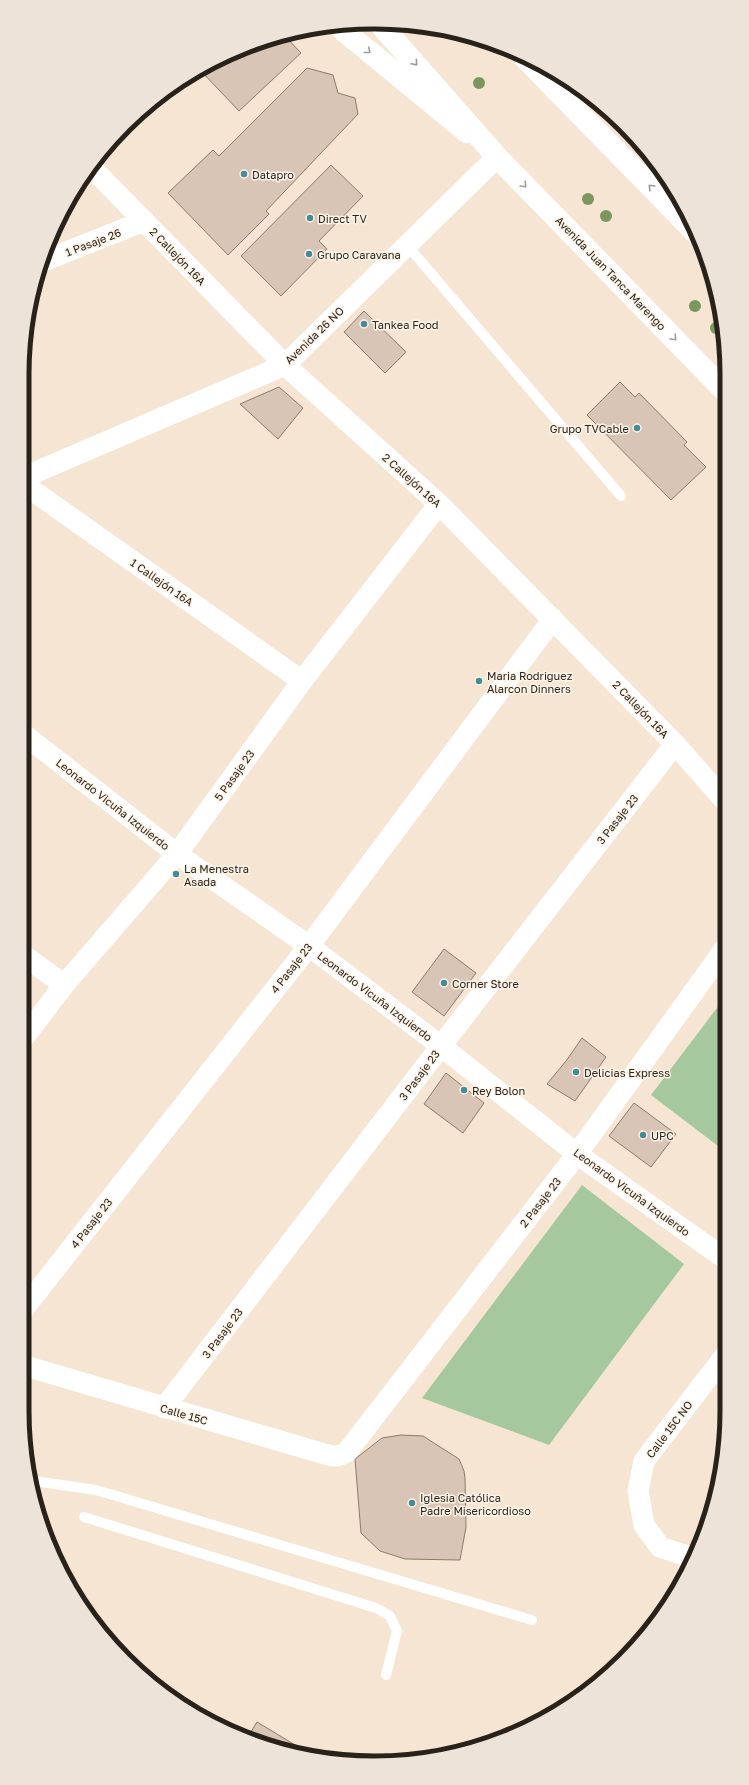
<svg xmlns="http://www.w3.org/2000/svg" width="749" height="1785" font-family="'Golos Text',sans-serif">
<rect width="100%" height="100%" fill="#f6e5d2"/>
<!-- green -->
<path fill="#a6c89e" d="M 726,996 L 726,1152 L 651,1095 Z
M 582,1185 L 684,1264 L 549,1445 L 422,1398 Z"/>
<!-- building -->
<path fill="#d9c5b6" stroke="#8c7a6c" d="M 283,34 L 301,53 L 239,111 L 200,70 L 219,58 Z
M 307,68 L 333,75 L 338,93 L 355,98 L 358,114 L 266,211 L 269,214 L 228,255 L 168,193 L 213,150 L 219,156 Z
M 331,165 L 363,196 L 319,241 L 327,249 L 281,296 L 241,256 Z
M 364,311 L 406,352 L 385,373 L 344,332 Z
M 620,382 L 635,397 L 639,393 L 687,442 L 684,445 L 706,467 L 671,500 L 587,415 Z
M 279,387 L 303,408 L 278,439 L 240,404 Z
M 444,949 L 476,973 L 444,1016 L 412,992 Z
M 582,1038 L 606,1057 L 575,1101 L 547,1084 L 566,1061 Z
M 446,1073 L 484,1103 L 463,1133 L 424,1104 Z
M 634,1103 L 676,1134 L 651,1167 L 609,1136 Z
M 401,1435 L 423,1436 L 459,1459 L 464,1471 L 465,1478 L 466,1527 L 460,1560 L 405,1559 L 380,1551 L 361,1533 L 355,1459 L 382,1438 Z
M 257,1722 L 315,1757 L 306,1756 L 249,1735 Z"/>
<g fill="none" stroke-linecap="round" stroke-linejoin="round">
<!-- lane -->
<path stroke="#fff" stroke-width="10" d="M 407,245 L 621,496
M 34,1481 L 96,1490 L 532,1620
M 84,1517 L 376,1608 L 390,1616 L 397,1631 L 386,1675"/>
<!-- street -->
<path stroke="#fff" stroke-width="21" d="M 91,167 L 285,365 L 439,504 L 675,744 L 725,801
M 41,262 L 144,221
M 22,478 L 285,365 L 497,157
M 22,483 L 302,681
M 22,733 L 177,854 L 309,946 L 441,1046 L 577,1154 L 727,1260
M 22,954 L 64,985
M 22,1040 L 64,985 L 177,854 L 302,681 L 439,504
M 22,1311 L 309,946 L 553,619
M 22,1365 L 328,1455 C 336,1457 340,1456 347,1452 L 577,1154 L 726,947
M 164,1408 L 441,1046 L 675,744
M 693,1558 L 660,1547 L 644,1525 L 638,1491 L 644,1461 L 727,1353"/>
<!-- secondary -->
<path stroke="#fff" stroke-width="22" d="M 339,25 L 344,31 L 467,132"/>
<!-- primary -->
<path stroke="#fff" stroke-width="22" d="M 380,24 L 497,157 L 724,390
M 526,59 L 698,235"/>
</g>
<!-- trees -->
<g fill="#7c975e">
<circle cx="479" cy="83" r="6"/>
<circle cx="588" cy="199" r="6"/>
<circle cx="606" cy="216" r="6"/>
<circle cx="695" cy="306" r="6"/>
<circle cx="716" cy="328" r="6"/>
</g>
<!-- one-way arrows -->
<defs><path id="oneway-chevron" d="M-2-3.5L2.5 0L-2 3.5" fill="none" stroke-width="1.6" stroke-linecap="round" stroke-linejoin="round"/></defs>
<g stroke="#9e9c98">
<use href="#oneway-chevron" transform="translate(368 51) rotate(39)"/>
<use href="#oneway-chevron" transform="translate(415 63) rotate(49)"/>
<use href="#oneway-chevron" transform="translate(524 185) rotate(46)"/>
<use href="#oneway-chevron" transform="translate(651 187) rotate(-134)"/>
<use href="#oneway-chevron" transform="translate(674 338) rotate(46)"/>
</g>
<!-- markers -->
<g fill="#468c96" stroke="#fef4e8" stroke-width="1.5">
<circle cx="244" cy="174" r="4"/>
<circle cx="310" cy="218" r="4"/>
<circle cx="309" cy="254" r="4"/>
<circle cx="364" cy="324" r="4"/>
<circle cx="637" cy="428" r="4"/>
<circle cx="479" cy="681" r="4"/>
<circle cx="176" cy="874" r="4"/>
<circle cx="444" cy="983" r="4"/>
<circle cx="576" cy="1072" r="4"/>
<circle cx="464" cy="1090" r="4"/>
<circle cx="643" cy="1135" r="4"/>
<circle cx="412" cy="1503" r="4"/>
</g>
<g text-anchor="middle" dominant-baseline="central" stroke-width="3" stroke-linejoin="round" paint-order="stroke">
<!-- poi labels -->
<g font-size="11" fill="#28221b" stroke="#fef4e8" text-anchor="start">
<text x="252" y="174">Datapro</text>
<text x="318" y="218">Direct TV</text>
<text x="317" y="254">Grupo Caravana</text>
<text x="372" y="324">Tankea Food</text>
<text x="629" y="428" text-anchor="end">Grupo TVCable</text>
<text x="487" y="675">Maria Rodriguez<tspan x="487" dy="13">Alarcon Dinners</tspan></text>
<text x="184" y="868">La Menestra<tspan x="184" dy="13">Asada</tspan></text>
<text x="452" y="983">Corner Store</text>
<text x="584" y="1072">Delicias Express</text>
<text x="472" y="1090">Rey Bolon</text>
<text x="651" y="1135">UPC</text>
<text x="420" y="1497">Iglesia Católica<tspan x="420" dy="13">Padre Misericordioso</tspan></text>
</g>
<!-- street labels -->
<g font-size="11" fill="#28221b" stroke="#fef4e8">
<text transform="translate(93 242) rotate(-21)">1 Pasaje 26</text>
<text transform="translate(178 256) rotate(46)">2 Callejón 16A</text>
<text transform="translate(611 273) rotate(46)">Avenida Juan Tanca Marengo</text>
<text transform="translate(314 335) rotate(-44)">Avenida 26 NO</text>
<text transform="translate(412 480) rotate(42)">2 Callejón 16A</text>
<text transform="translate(162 582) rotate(35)">1 Callejón 16A</text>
<text transform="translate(641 709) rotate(46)">2 Callejón 16A</text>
<text transform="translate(234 775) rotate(-54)">5 Pasaje 23</text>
<text transform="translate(113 804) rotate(38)">Leonardo Vicuña Izquierdo</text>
<text transform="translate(617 819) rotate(-52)">3 Pasaje 23</text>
<text transform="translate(291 968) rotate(-52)">4 Pasaje 23</text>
<text transform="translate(375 996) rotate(37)">Leonardo Vicuña Izquierdo</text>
<text transform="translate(419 1075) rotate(-53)">3 Pasaje 23</text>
<text transform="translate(632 1192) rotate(36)">Leonardo Vicuña Izquierdo</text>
<text transform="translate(540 1202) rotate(-52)">2 Pasaje 23</text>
<text transform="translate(91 1223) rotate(-52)">4 Pasaje 23</text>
<text transform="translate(222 1333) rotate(-53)">3 Pasaje 23</text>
<text transform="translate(184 1414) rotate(16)">Calle 15C</text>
<text transform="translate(669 1429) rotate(-53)">Calle 15C NO</text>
</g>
</g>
<!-- crop -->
<path d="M0 0H749V1785H0ZM374 29H375A345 345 0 0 1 720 374V1411A345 345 0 0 1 375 1756H374A345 345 0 0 1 29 1411V374A345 345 0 0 1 374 29Z" fill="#ede3d8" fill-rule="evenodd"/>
<path fill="none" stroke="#28221b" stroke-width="5" d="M374 29H375A345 345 0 0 1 720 374V1411A345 345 0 0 1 375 1756H374A345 345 0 0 1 29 1411V374A345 345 0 0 1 374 29Z"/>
</svg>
